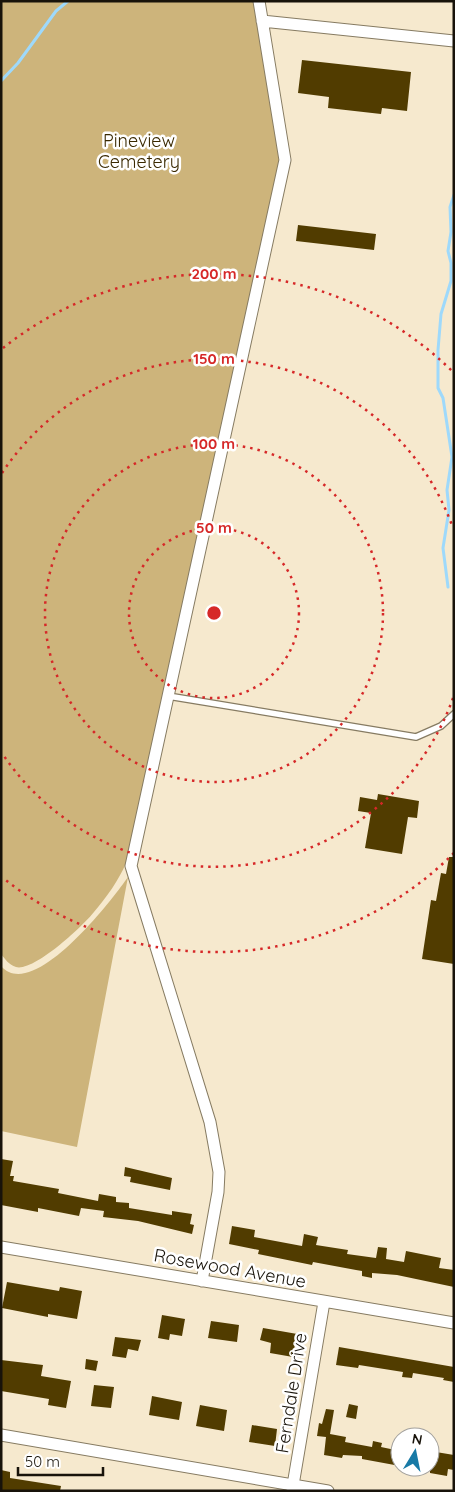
<svg xmlns="http://www.w3.org/2000/svg" width="455" height="1492" font-family="Quicksand,sans-serif">
<rect width="100%" height="100%" fill="#f6e9ce"/>
<!-- green -->
<path fill="#cdb47b" d="M 1,1 L 254,1 L 280,150 L 279,161 L 126,863 C 119,880 106,898 94,912 C 83,926 34,972 16,967 C 9,965 5,959 1,954 Z
M 128,877 L 77,1147 L 1,1131 L 1,966 C 33,1003 112,900 128,877 Z"/>
<g fill="none" stroke-linecap="round" stroke-linejoin="round">
<!-- stream -->
<path stroke="#9ed9fb" stroke-width="3" d="M 1,81 L 18,63 L 56,11 L 68,1
M 448,587 L 443,548 L 449,510 L 447,490 L 452,457 L 443,398 L 438,388 L 438,350 L 441,314 L 451,281 L 451,263 L 448,251 L 451,232 L 450,207 L 454,195"/>
</g>
<!-- building -->
<path fill="#513c00" d="M 302,60 L 411,72 L 407,111 L 382,108 L 381,114 L 328,108 L 329,97 L 298,93 Z
M 298,225 L 376,234 L 374,250 L 296,241 Z
M 378,794 L 419,801 L 417,818 L 408,817 L 402,854 L 365,848 L 371,813 L 358,811 L 360,797 L 377,800 Z
M 449,857 L 454,857 L 454,964 L 422,959 L 431,900 L 436,901 L 441,873 L 446,874 Z
M 1,1159 L 13,1161 L 10,1176 L 14,1176 L 13,1181 L 59,1189 L 58,1193 L 98,1201 L 99,1194 L 116,1197 L 116,1202 L 129,1203 L 129,1208 L 172,1215 L 172,1211 L 192,1214 L 190,1224 L 194,1225 L 192,1234 L 138,1221 L 103,1217 L 104,1211 L 81,1208 L 79,1216 L 38,1208 L 38,1212 L 1,1205 Z
M 125,1167 L 172,1178 L 170,1190 L 130,1182 L 131,1177 L 124,1176 Z
M 232,1226 L 255,1230 L 254,1237 L 302,1246 L 304,1234 L 318,1237 L 316,1245 L 348,1250 L 347,1254 L 376,1258 L 378,1247 L 387,1248 L 386,1259 L 404,1262 L 406,1251 L 441,1258 L 439,1268 L 454,1270 L 454,1287 L 397,1275 L 372,1273 L 372,1278 L 362,1276 L 362,1271 L 356,1270 L 313,1262 L 312,1265 L 258,1254 L 259,1250 L 229,1244 Z
M 7,1282 L 59,1291 L 60,1287 L 82,1291 L 77,1319 L 48,1314 L 48,1317 L 2,1308 Z
M 162,1315 L 185,1319 L 182,1336 L 170,1334 L 169,1340 L 158,1338 Z
M 211,1321 L 239,1325 L 237,1342 L 208,1338 Z
M 263,1328 L 303,1335 L 301,1345 L 295,1344 L 293,1357 L 270,1353 L 271,1343 L 260,1340 Z
M 115,1337 L 141,1340 L 138,1351 L 128,1349 L 126,1358 L 112,1356 Z
M 339,1347 L 454,1367 L 454,1382 L 443,1380 L 444,1378 L 413,1373 L 412,1378 L 402,1377 L 403,1372 L 359,1365 L 358,1368 L 336,1365 Z
M 86,1359 L 98,1361 L 96,1371 L 85,1369 Z
M 1,1360 L 43,1365 L 41,1376 L 71,1381 L 66,1408 L 48,1405 L 49,1399 L 1,1391 Z
M 94,1385 L 114,1387 L 111,1408 L 91,1406 Z
M 152,1396 L 182,1402 L 179,1420 L 149,1415 Z
M 349,1404 L 358,1406 L 356,1419 L 346,1417 Z
M 200,1405 L 227,1410 L 224,1431 L 196,1426 Z
M 326,1409 L 334,1410 L 330,1434 L 346,1437 L 345,1442 L 372,1447 L 373,1441 L 382,1443 L 381,1447 L 400,1451 L 400,1466 L 362,1459 L 362,1456 L 343,1455 L 342,1458 L 324,1455 L 326,1437 L 317,1436 L 319,1423 L 322,1424 Z
M 252,1425 L 277,1429 L 275,1446 L 249,1442 Z
M 436,1452 L 454,1455 L 454,1470 L 448,1469 L 447,1476 L 430,1473 L 430,1461 L 434,1461 Z
M 1,1470 L 10,1472 L 10,1478 L 61,1486 L 60,1491 L 1,1491 Z"/>
<g fill="none" stroke-linecap="round" stroke-linejoin="round">
<!-- lane casing -->
<g stroke="#867b62" stroke-width="8">
<path id="lane" d="M 168,696 L 416,737 L 441,726 L 454,714"/>
</g>
<!-- street casing -->
<g stroke="#867b62" stroke-width="13">
<path id="street" d="M 262,21 L 454,41
M 1,1247 L 454,1323
M 202,1281 L 218,1192 L 219,1172 L 210,1122 L 131,866 L 285,160 L 259,1
M 1,1435 L 328,1491
M 292,1491 L 324,1302"/>
</g>
<!-- lane -->
<use href="#lane" stroke="#fff" stroke-width="5.5"/>
<!-- street -->
<use href="#street" stroke="#fff" stroke-width="11"/>
</g>
<!-- distance rings -->
<g fill="none" stroke="#d62828" stroke-width="2.5" stroke-dasharray="2.5 5">
<circle cx="214" cy="613" r="85"/>
<circle cx="214" cy="613" r="169"/>
<path d="M453 698A254 254 0 0 1 2 753M2 473A254 254 0 0 1 453 528"/>
<path d="M454 853A339 339 0 0 1 3 878M3 348A339 339 0 0 1 454 373"/>
</g>
<g text-anchor="middle" dominant-baseline="central" stroke-width="5" stroke-linejoin="round" paint-order="stroke">
<!-- park labels -->
<g font-size="18" fill="#3a2900" stroke="#fff">
<text x="139" y="140">Pineview<tspan x="139" dy="21">Cemetery</tspan></text>
</g>
<!-- street labels -->
<g font-size="18" fill="#18130a" stroke="#fff">
<text transform="translate(230 1268) rotate(10)">Rosewood Avenue</text>
<text transform="translate(291 1393) rotate(-81)">Ferndale Drive</text>
</g>
</g>
<circle cx="214" cy="613" r="8" fill="#d62828" stroke="#fff" stroke-width="2.5"/>
<g font-size="15" text-anchor="middle" font-weight="bold" fill="#d62828" stroke="#fff" stroke-width="5" stroke-linejoin="round" paint-order="stroke">
<text x="214" y="279">200 m</text>
<text x="214" y="364">150 m</text>
<text x="214" y="449">100 m</text>
<text x="214" y="533">50 m</text>
</g>
<!-- border -->
<rect width="455" height="1492" fill="none" stroke="#18130a" stroke-width="5"/>
<!-- north arrow -->
<g transform="translate(415 1452) rotate(10)"><circle r="24" fill="#ffffff" stroke="#a3a19d"/>
<path d="M0-4L9 19L0 12L-9 19Z" fill="#187aa6"/>
<text y="-8" font-size="14" font-weight="bold" text-anchor="middle" fill="#18130a">N</text>
</g>
<!-- scale -->
<path d="M18 1467v8h85v-8" fill="none" stroke="#18130a" stroke-width="2.5"/>
<text x="25" y="1467" font-size="15" fill="#18130a" stroke="#ffffff" stroke-width="4" paint-order="stroke">50 m</text>
</svg>
